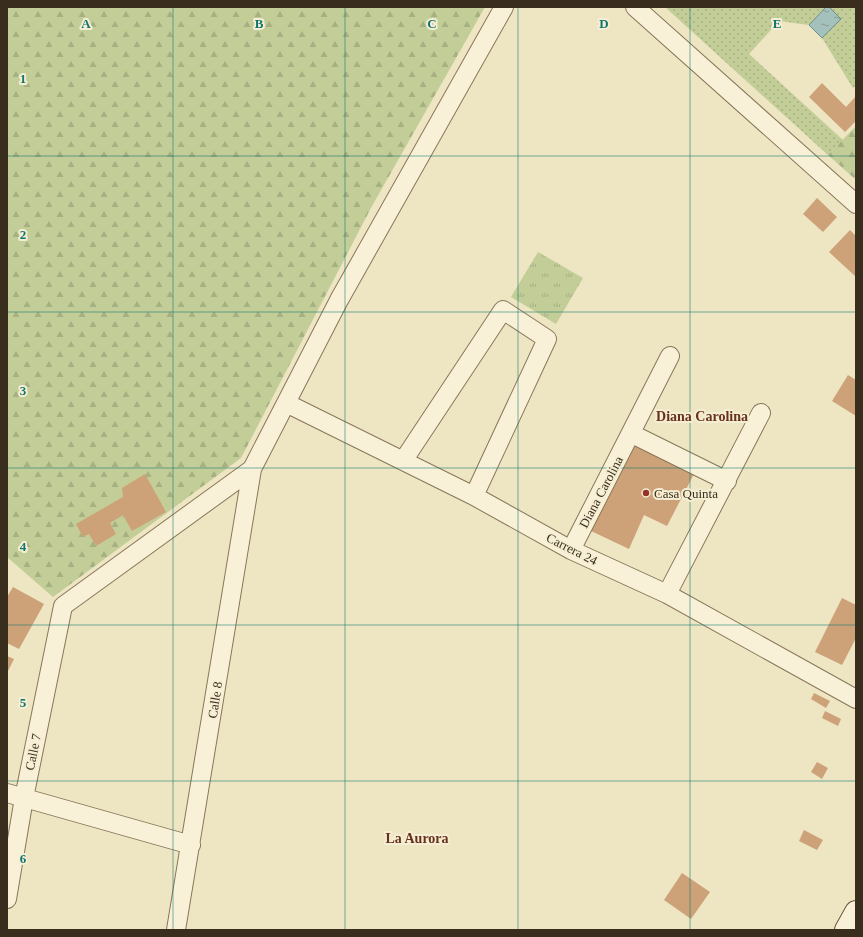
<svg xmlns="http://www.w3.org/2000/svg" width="863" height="937" font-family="'Times New Roman',serif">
<defs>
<pattern id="grass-dots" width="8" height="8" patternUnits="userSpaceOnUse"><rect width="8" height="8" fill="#c2cd97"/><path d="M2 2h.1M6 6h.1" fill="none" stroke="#a7b082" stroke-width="1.8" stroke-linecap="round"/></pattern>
<pattern id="forest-firs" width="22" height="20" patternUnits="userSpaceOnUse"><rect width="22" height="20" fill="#c2cd97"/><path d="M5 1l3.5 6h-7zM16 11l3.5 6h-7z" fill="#a7b082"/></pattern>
<pattern id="park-tufts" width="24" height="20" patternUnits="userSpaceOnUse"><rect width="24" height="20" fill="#c2cd97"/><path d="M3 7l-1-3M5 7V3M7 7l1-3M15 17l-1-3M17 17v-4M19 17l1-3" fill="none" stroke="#a7b082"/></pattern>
<pattern id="water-ripples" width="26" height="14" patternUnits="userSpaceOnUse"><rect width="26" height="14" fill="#a5c1bb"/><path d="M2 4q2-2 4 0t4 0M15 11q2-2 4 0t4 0" fill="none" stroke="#879d97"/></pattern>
</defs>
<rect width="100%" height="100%" fill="#eee5c3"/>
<!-- grass -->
<path fill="url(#grass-dots)" d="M 665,7 L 826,7 L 809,25 L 779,21 L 749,54 L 843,140 L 828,155 Z
M 829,7 L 856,7 L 856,85 L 853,88 L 822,38 L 841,19 Z"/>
<!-- forest -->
<path fill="url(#forest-firs)" d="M 7,7 L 485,7 L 372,206 L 241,458 L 53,597 L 7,557 Z
M 856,126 L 856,180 L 828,155 Z"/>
<!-- park -->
<path fill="url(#park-tufts)" d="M 538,252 L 583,278 L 556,324 L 511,297 Z"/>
<!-- water -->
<path fill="url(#water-ripples)" stroke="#6c9089" d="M 826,7 L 829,7 L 841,19 L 822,38 L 809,25 Z"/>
<!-- building -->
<path fill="#cda279" d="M 822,83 L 846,107 L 856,96 L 856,121 L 845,132 L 809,97 Z
M 817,198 L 837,217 L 823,232 L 803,214 Z
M 850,230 L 856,236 L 856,277 L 829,252 Z
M 848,375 L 856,380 L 856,416 L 832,401 Z
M 634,441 L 695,472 L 667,526 L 644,515 L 629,549 L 589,530 Z
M 145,474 L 166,512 L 132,531 L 123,515 L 110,523 L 116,534 L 96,546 L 89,534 L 83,537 L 76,524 L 123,497 L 122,488 Z
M 13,587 L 44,604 L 19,649 L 7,643 L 7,597 Z
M 842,598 L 856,605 L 856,638 L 842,665 L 815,652 Z
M 7,656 L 14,659 L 7,673 Z
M 814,693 L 830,701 L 826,708 L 811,699 Z
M 825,711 L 841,719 L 838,726 L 822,718 Z
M 817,762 L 828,768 L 822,779 L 811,772 Z
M 804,830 L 823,840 L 817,850 L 799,841 Z
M 682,873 L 710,892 L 691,919 L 664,900 Z"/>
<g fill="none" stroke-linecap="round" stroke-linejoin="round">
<!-- street casing -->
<g stroke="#89765a" stroke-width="20">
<path id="street" d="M 635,7 L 856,204
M 286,403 L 474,496 L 571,550 L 667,594 L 856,699
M 632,434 L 727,481
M 403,461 L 503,310 L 547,339 L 474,496
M 571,550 L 670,356
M 667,594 L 761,413
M 7,793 L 191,845
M 7,899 L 24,798 L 63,606 L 252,469 L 339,300 L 504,7
M 176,930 L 252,469"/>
</g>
<!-- secondary casing -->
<g stroke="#6b573d" stroke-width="24">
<path id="secondary" d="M 846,930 L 856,912"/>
</g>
<!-- street -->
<use href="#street" stroke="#f9f1d7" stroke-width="18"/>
<!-- secondary -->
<use href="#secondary" stroke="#f9f1d7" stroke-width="22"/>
</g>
<!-- grid -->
<path fill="none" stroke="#0f766e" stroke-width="1" stroke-opacity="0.55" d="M 173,7 L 173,930M 345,7 L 345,930M 518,7 L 518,930M 690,7 L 690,930M 7,156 L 856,156M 7,312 L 856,312M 7,468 L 856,468M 7,625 L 856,625M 7,781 L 856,781"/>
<!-- markers -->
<circle fill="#983129" stroke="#f6eed3" stroke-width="1.5" cx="646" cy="493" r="4"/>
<g text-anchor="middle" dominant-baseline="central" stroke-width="4" stroke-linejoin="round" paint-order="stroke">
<!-- street labels -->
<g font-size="13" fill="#392d1e" stroke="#f6eed3">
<text transform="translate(601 492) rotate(-62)">Diana Carolina</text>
<text transform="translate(572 549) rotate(27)">Carrera 24</text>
<text transform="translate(215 700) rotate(-81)">Calle 8</text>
<text transform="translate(33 752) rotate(-79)">Calle 7</text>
</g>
<!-- poi labels -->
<g font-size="13" fill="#392d1e" stroke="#f6eed3" text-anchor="start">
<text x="654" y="493">Casa Quinta</text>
</g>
<!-- neighbourhood labels -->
<g font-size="14" font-weight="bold" fill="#66321d" stroke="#f6eed3">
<text x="702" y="416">Diana Carolina</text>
<text x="417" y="838">La Aurora</text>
</g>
</g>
<g font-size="13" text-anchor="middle" font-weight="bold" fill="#0f766e" stroke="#f6eed3" stroke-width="4" stroke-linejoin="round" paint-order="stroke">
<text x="86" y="28">A</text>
<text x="259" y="28">B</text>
<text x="432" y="28">C</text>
<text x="604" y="28">D</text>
<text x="777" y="28">E</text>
<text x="23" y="83">1</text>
<text x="23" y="239">2</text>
<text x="23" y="395">3</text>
<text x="23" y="551">4</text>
<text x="23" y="707">5</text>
<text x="23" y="863">6</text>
</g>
<!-- border -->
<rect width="863" height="937" fill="none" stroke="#392d1e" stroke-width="16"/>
</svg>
